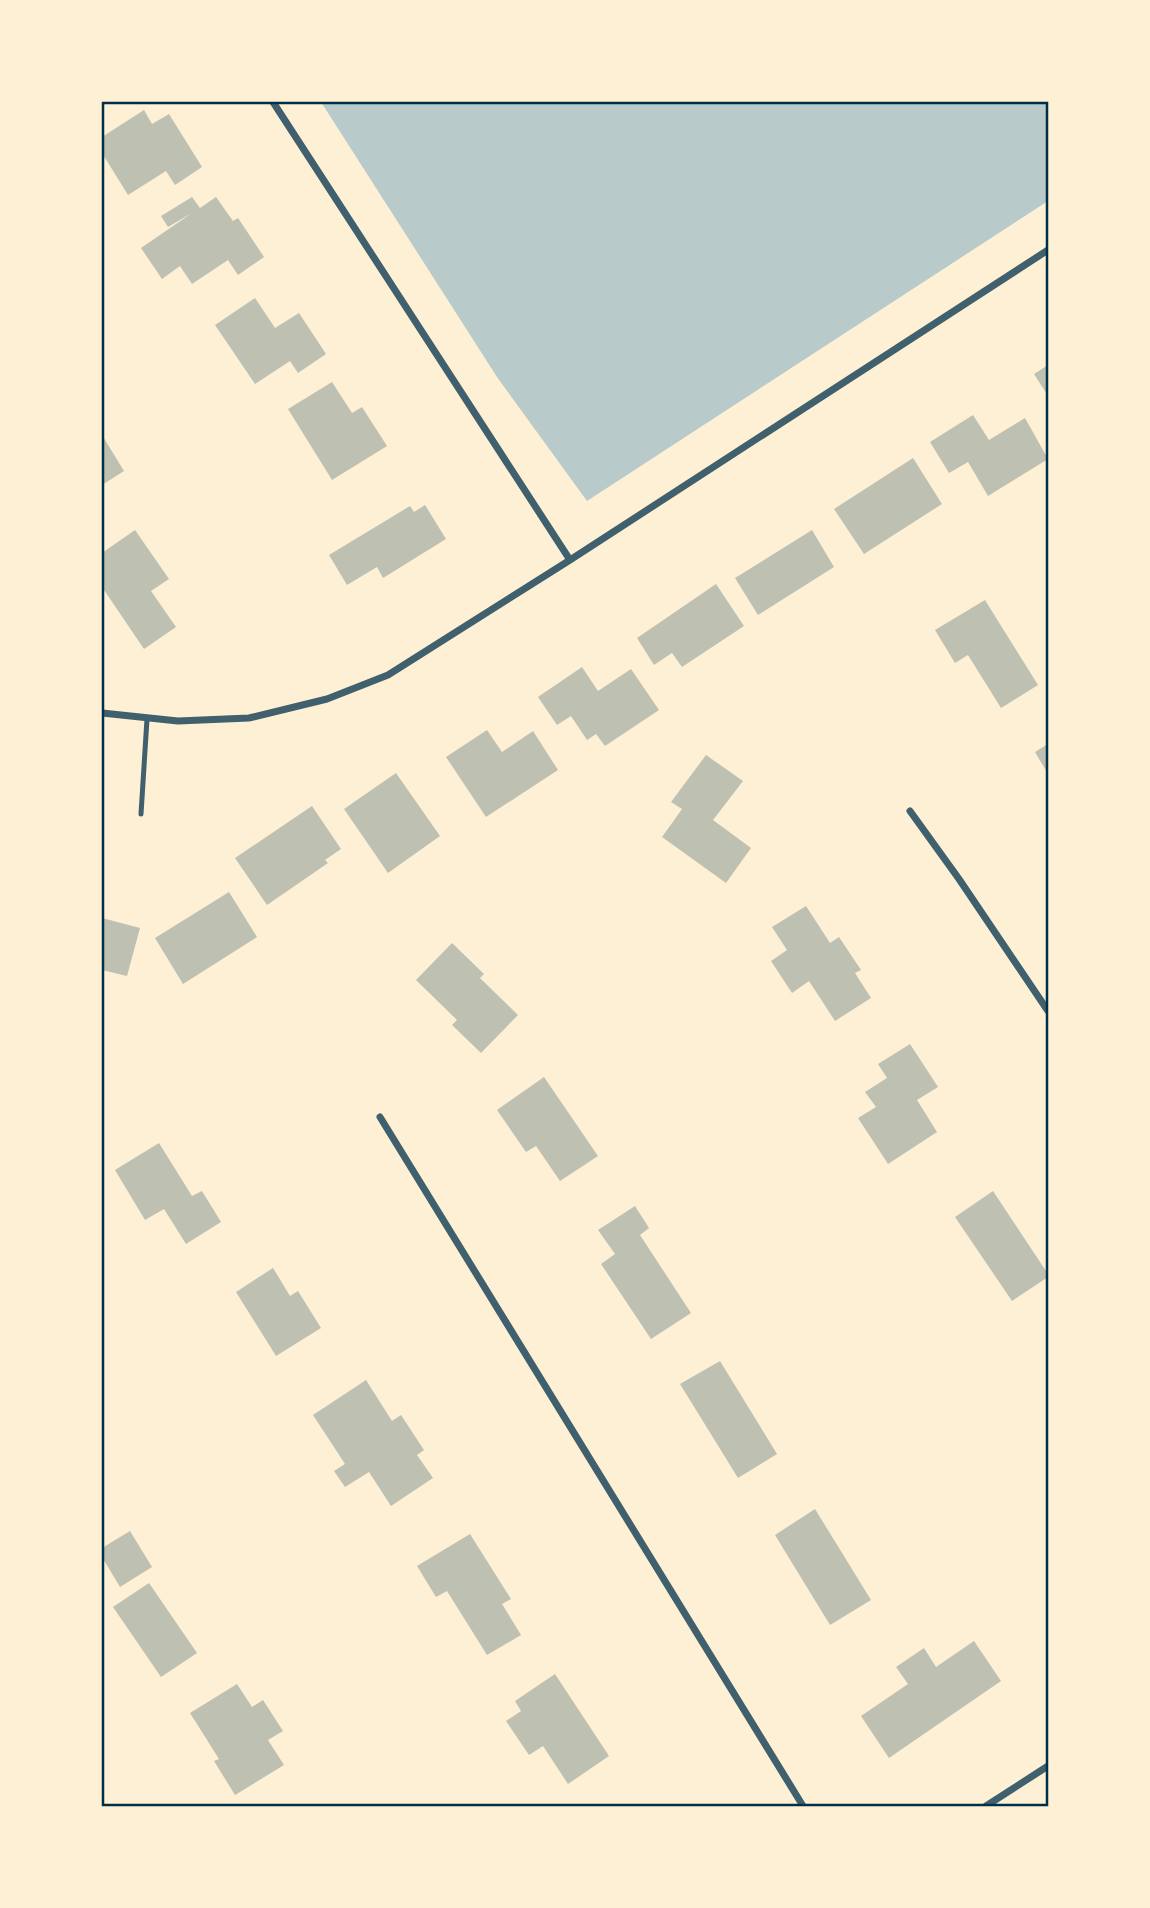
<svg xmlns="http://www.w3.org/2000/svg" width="1150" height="1908" font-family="'IBM Plex Sans',sans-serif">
<rect width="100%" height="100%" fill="#fdf0d5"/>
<!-- green -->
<path fill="#b9caca" d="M 321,102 L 1048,102 L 1048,201 L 587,501 L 497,377 Z"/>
<!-- building -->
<path fill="#bec0b2" d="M 144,110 L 152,124 L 169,114 L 202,167 L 175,185 L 166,171 L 128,195 L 102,153 L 102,137 Z
M 192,197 L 200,208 L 216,197 L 233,221 L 238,218 L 264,257 L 238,275 L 228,260 L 192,284 L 180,266 L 162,279 L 141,248 L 192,213 L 168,227 L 161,216 Z
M 255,298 L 275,328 L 299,313 L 326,354 L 298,373 L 290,361 L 255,384 L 215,325 Z
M 1048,365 L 1048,396 L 1034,374 Z
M 332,382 L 352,413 L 362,407 L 387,446 L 332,480 L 288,409 Z
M 973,415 L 989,440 L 1025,418 L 1048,459 L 988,496 L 968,462 L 949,473 L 930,442 Z
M 102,435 L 124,471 L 102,485 Z
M 913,458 L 942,504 L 864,554 L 834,509 Z
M 425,505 L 446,539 L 383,578 L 377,567 L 347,585 L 329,555 L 410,506 L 414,512 Z
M 135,530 L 169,579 L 151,591 L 176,627 L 144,649 L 102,587 L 102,553 Z
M 812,530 L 834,567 L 758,615 L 735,578 Z
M 716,584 L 744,626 L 682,667 L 672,653 L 654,665 L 637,638 Z
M 985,600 L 1038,685 L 1001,708 L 968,655 L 955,663 L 935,630 Z
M 582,667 L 598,691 L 631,669 L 659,710 L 605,746 L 596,734 L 587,740 L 571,716 L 557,725 L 538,697 Z
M 487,730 L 502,752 L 533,731 L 558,770 L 486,817 L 446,757 Z
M 1048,744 L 1048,774 L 1035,752 Z
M 706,755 L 743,781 L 713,820 L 751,848 L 726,883 L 662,837 L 682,809 L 671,802 Z
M 396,773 L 440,836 L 388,873 L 344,809 Z
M 312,806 L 341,849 L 325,860 L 328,863 L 267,905 L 235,858 Z
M 229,892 L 257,937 L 183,984 L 155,938 Z
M 806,906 L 830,943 L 839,937 L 861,970 L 855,973 L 871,998 L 835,1021 L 809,981 L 792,993 L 771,961 L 787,950 L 772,927 Z
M 102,918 L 140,928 L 127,976 L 102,970 Z
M 452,943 L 484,974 L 480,978 L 518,1015 L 481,1053 L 452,1025 L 457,1020 L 416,980 Z
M 910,1044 L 938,1087 L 917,1100 L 937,1132 L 888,1164 L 858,1118 L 876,1107 L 865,1092 L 887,1078 L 878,1064 Z
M 544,1077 L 598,1156 L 560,1181 L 536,1146 L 526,1152 L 497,1110 Z
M 159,1143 L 192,1196 L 202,1191 L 221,1222 L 186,1244 L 164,1209 L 145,1220 L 115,1170 Z
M 993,1191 L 1048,1274 L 1048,1277 L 1012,1301 L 955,1217 Z
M 635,1206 L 649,1228 L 640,1235 L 691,1313 L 651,1339 L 601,1264 L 615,1254 L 598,1230 Z
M 273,1268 L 290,1296 L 298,1291 L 321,1328 L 276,1356 L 236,1292 Z
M 720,1361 L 777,1454 L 738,1478 L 680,1384 Z
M 366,1380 L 392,1421 L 401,1415 L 424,1450 L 417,1455 L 433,1478 L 391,1506 L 369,1472 L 345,1487 L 334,1471 L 345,1464 L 313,1415 Z
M 815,1509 L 871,1600 L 830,1625 L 775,1535 Z
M 130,1531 L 152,1567 L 120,1587 L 102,1557 L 102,1548 Z
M 470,1534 L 511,1599 L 502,1604 L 521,1635 L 487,1655 L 447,1591 L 436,1597 L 417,1566 Z
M 149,1583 L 197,1653 L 161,1677 L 113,1607 Z
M 974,1641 L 1001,1681 L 889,1758 L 861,1716 L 908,1684 L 896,1667 L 924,1648 L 936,1667 Z
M 555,1674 L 609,1756 L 568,1784 L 543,1746 L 529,1755 L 506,1721 L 521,1711 L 515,1701 Z
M 237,1684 L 252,1707 L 263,1700 L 283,1731 L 268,1740 L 284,1765 L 235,1795 L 214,1761 L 219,1759 L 190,1713 Z"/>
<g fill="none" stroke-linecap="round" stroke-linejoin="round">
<!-- service -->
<path stroke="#3f606c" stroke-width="5" d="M 141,814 L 147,719"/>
<!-- minor -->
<path stroke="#3f606c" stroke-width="7" d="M 273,102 L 570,560
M 102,713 L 178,721 L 249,718 L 327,699 L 388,675 L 570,560 L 1048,250
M 910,811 L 959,879 L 1048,1011
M 380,1117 L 803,1806
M 986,1806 L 1048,1766"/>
</g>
<!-- border -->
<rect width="1150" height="1908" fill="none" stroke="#fdf0d5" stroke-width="206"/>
<rect x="103" y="103" width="944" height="1702" fill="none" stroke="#003049" stroke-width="2.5"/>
</svg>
